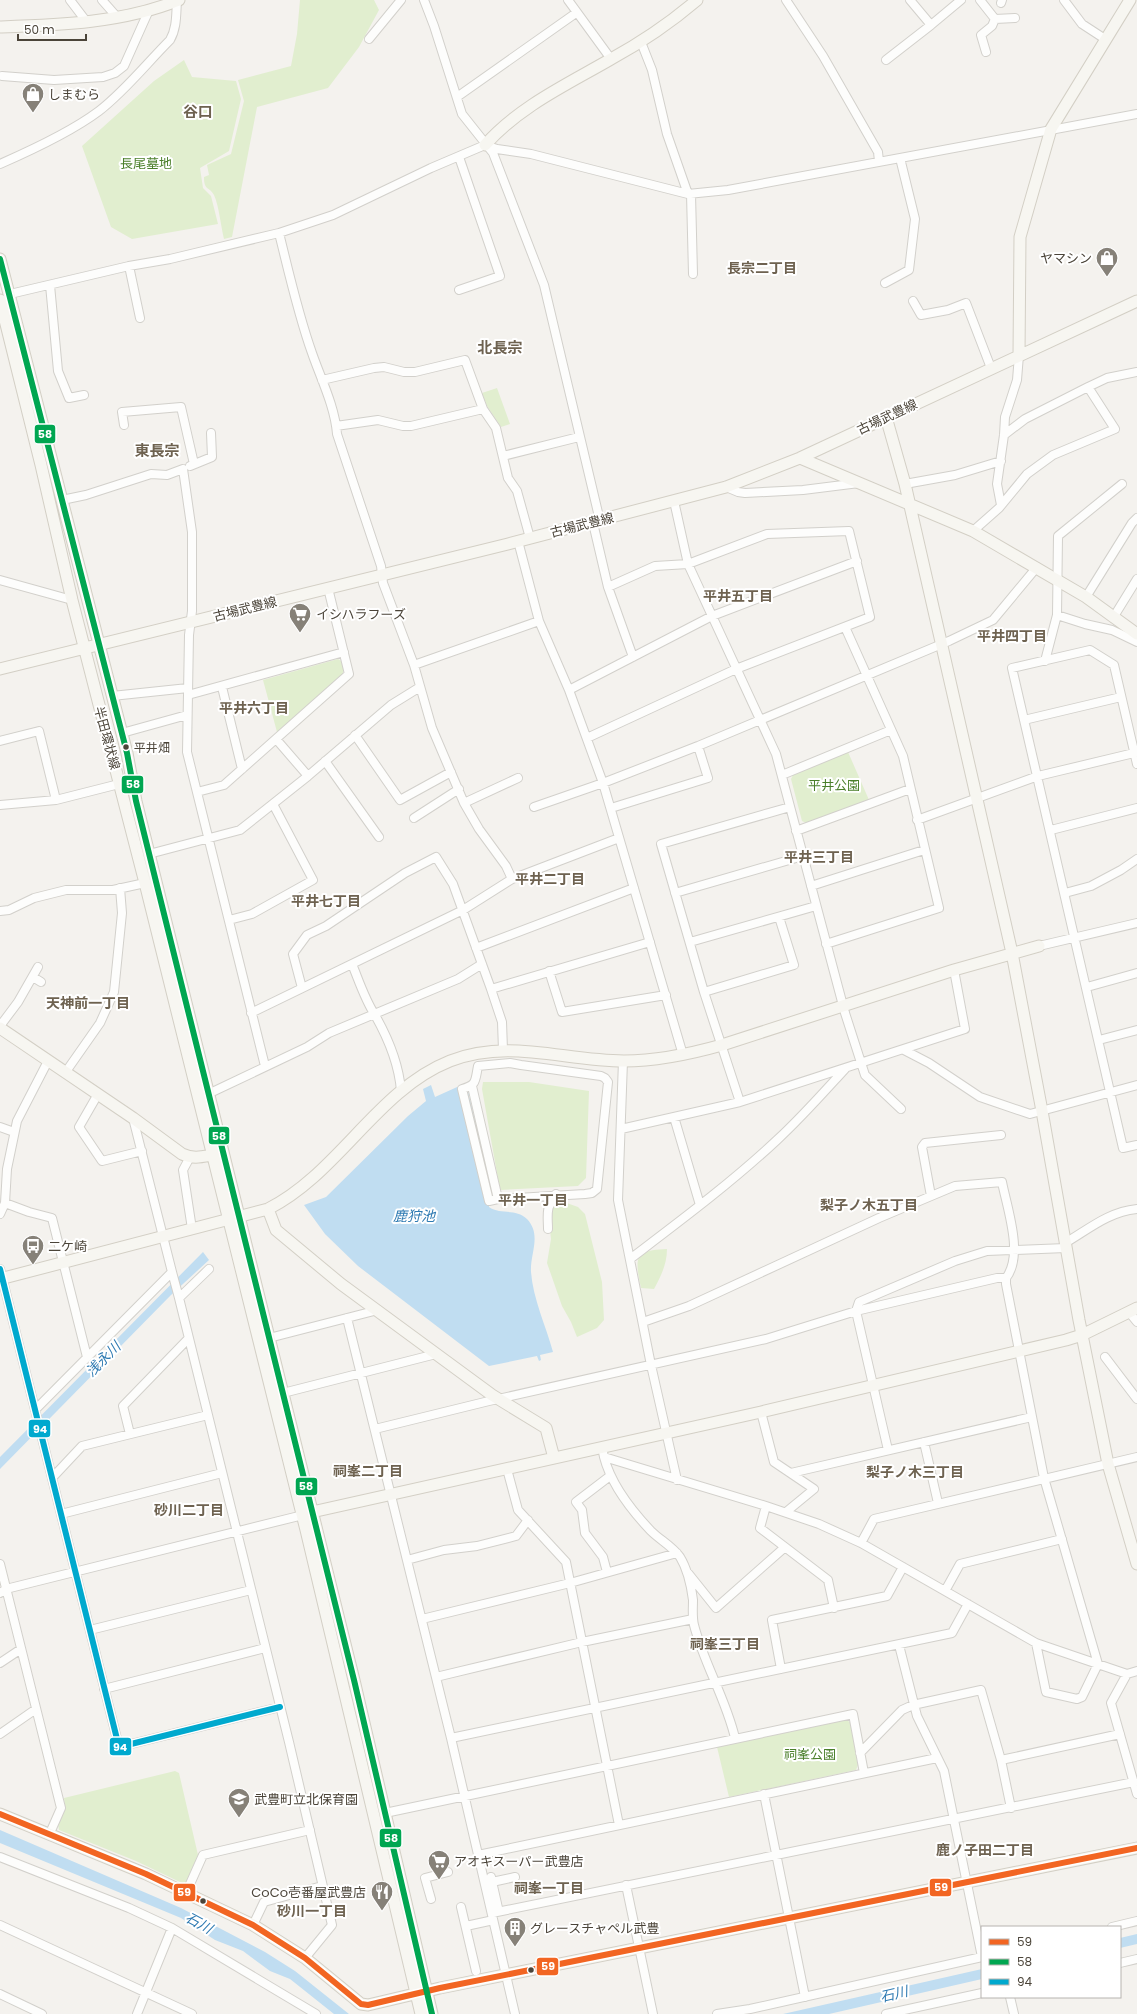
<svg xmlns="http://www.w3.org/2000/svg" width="1137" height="2014" font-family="Poppins,'Noto Sans JP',sans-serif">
<rect width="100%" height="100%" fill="#f4f2ee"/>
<!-- green -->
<path fill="#e1eecf" d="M 300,0 L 374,0 L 379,10 L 359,47 L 328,88 L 257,107 L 232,237 L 224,239 C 221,227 219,206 214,195 C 209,186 204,191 204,177 L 209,175 L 207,165 L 231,154 L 244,101 L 238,80 L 291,66 L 297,34 Z
M 184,60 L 192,77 L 236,81 L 241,99 L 229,151 L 200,168 L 203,188 L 211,196 L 218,224 L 132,239 L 111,227 L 82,146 L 154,81 Z
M 497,388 L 510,424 L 501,427 L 487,406 L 482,393 Z
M 338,659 L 341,661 L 344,670 L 342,675 L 277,732 L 263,680 Z
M 848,752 L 869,800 L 806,823 L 802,821 L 791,779 L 793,775 Z
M 483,1082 L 529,1082 L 589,1091 L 586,1178 L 578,1186 L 500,1190 L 482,1089 Z
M 561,1201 L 578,1207 L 585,1214 L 602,1282 L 604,1320 L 597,1328 L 577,1337 L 571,1322 L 562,1306 L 547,1263 L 551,1239 L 549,1221 L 554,1202 Z
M 667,1249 C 667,1264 661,1276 654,1289 L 641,1288 C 635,1259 633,1250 667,1249 Z
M 846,1720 L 850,1722 L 858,1765 L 856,1770 L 729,1797 L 717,1747 Z
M 175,1771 L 179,1773 L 198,1855 L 186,1882 L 182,1883 L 136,1861 L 59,1830 L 58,1825 L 65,1809 L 64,1798 Z"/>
<!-- water -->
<path fill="#c0ddf1" d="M 466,1083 L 494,1202 L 489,1203 L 489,1207 C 500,1215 516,1208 527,1219 C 542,1235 530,1253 531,1272 C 533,1299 546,1326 553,1352 L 540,1355 L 541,1360 L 539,1361 L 537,1356 L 489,1366 L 358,1266 L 325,1234 L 304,1205 L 326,1197 L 408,1116 L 426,1101 L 423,1089 L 431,1085 L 435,1097 Z
M 203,1252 L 209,1260 L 171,1295 L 0,1469 L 0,1457 Z
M 0,1830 L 181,1908 L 265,1952 L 295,1971 L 349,2014 L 334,2014 L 290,1979 L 270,1971 L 243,1951 L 215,1940 L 181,1918 L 0,1843 Z
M 1137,1934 L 1137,1944 L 1120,1948 L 1120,1938 Z
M 982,1969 L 982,1979 L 829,2014 L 783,2014 Z"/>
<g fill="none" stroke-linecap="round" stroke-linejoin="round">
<!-- street casing -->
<g stroke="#d2d0cb" stroke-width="10">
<path id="street" d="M 70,0 L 86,21
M 102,0 L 117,17
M 424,0 L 434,26 L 462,114 L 493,153 L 544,285 L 600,521
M 568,0 L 611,59
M 786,0 L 823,56 L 878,152 L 879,161
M 910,0 L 931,25 L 961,0
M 980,0 L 995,19 L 992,26 L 981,35 L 986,52
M 1064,0 L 1082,24 L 1105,39
M 1001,3 L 1002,0
M 995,19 L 1015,18
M 369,39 L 401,0
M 641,42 L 652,70 L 667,134 L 688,194
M 886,60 L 931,25
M 2,76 L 54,80 L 103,77 L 115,73 L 124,66 L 149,10
M 457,97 L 576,13
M 0,164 C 32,150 71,132 99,111 C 125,91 147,63 170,40 C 177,28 176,14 177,1
M 691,194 L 693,274
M 279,233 C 289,273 298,314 312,353 C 321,379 335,407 337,434 L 381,566 L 383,583 L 414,665 L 432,728 L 464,803 L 479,829 L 506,866 L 512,879
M 129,266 L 140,318
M 885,283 L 909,270 L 915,219 L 900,158
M 50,285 L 58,371 L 69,398 L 84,395
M 459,290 L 500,276 L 459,157
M 10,294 L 129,266 L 170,259 L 279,233 L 333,215 L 431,168 L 485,145 L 497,149 L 531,154 L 688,194 L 728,190 L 1137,114
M 913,301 L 921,315 L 948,310 L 966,303 L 991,368
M 322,380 L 374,368 L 384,367 L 404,372 L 415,372 L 465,360 L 483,409 L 496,428 L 508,478 L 517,491 L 530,538
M 124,425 L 122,412 L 181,407 L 194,464
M 336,426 L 378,420 L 403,426 L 411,426 L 483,409
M 1004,435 L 1025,419 L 1088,387 L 1107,378 L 1137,372
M 503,456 L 579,437
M 190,466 L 212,457 L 211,433
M 905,484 L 955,475 L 1001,461
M 726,487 L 738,492 L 745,493 L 803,490 L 859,483
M 62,500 L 86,495 L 151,474 L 167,475 L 183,469 L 192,532 L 192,611 L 189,635 L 187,752 L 265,1066
M 674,501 L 688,564 L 776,754 L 845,1013 L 865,1075 L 901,1109
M 1001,505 L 997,484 L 1004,435 L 1005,417 L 1017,380 L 1019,355
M 593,523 L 608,587 L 633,657
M 973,531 L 999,508 L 1027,474 L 1053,455 L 1115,429 L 1088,387
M 518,541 L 539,621 L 569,690 L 603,783 L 683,1055
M 0,580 L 72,600
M 1086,597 L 1132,523 L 1137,518
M 1057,615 L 1085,624 L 1112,630 L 1137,642
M 1113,618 L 1137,579
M 1045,661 L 1057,615 L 1058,536 L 1122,484
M 414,665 L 539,621
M 222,687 L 242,769
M 569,690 L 712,616 L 857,561
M 188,695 L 344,652
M 112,696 L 188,688
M 1024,720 L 1121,697
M 122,733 L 187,715
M 355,735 L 400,800 L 451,772
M 587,738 L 736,669 L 870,617 L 849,531 L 767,534 L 688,564 L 655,566 L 608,587
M 276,739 L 308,776
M 0,741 L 39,731 L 56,800
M 325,761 L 379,837
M 1137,764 L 1114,665 L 1090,650 L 1012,668 L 1123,1148 L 1137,1145
M 782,775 L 891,730
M 197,792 L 224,785 L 349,674 L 328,588
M 464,803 L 518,778
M 0,805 L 56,800 L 119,784
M 534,807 L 603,783 L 698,746 L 949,641 L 993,620 L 1037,567
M 611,808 L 708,778 L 698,746
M 414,818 L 459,789
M 917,820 L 1038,776 L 1134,753
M 1051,830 L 1137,808
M 796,831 L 910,789
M 149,854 L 240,830 L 308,776 L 391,705 L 420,687
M 811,886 L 924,850
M 675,893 L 803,856
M 1065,893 L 1091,886 L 1121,870 L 1137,859
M 0,911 L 9,910 L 34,898 L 66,890 L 113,890 L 145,883
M 229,920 L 252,914 L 313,880 L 273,804
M 690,942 L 816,906
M 826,944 L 939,908 L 903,756 L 845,627
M 1039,946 L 1137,923
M 476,948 L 634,888
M 352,964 C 359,981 365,1000 375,1015 C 388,1038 399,1064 401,1091
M 549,971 L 562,1012 L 666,995
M 33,977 L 41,982
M 1087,987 L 1137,973
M 302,988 L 293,954 L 307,935 L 326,926 L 405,873 L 436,857 L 453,884 L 491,989 L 502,1022 L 503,1050
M 491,989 L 650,942
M 704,992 L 794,965 L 779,917
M 251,1013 L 463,910 L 512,879 L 619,838
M 0,1026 L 18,1002 L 38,967
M 1099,1040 L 1137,1030
M 904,1050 L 929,1063 L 980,1097 L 1030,1114 L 1137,1085
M 623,1061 L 618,1200 L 651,1365 L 677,1480
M 65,1073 L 100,1023 L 114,992 L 122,913 L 120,888
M 472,1086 L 498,1199 L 585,1194 L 592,1193 L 597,1189 L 608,1082 L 605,1078 L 601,1076 L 521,1065 L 510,1063 L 478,1066 C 475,1081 477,1085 462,1089 L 489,1201 L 498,1199
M 98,1094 L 79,1127 L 102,1161 L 142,1151
M 208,1094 L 307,1047 L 329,1033 L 458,979 L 482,964
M 740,1102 L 704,992 L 661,844 L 790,807
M 674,1117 L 700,1205
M 0,1127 L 14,1132
M 621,1129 L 740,1102 L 965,1029 L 954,970
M 190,1157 L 183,1170 L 192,1229
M 931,1196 L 922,1147 L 925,1143 L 1001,1135
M 5,1203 L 29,1212 L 52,1218 L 87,1357
M 0,1214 L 5,1203 L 7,1169 L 17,1121 L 48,1061
M 548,1229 C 548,1218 545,1204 556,1199 L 556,1194
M 1065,1243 C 1089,1229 1108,1212 1137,1209
M 630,1259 C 680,1221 731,1183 777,1140 C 801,1118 823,1093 845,1069
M 0,1269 L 119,1747 L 280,1707
M 209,1269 L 179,1298 L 289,1742 L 332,1925 L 305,1958
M 172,1272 L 179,1298
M 1129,1312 L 1137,1322
M 347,1318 L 451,1738 L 515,2014
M 643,1322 L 689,1306 L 879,1218 L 955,1186 L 1002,1182 C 1007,1208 1024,1255 1006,1278 L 1006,1284 L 1044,1478 L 1098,1664 L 1082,1697 L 1077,1699 L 1046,1692 L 1036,1643
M 269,1338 L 378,1310
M 1105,1357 L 1137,1399
M 283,1393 L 436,1354
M 35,1410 L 172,1272 L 133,1118
M 761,1412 L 774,1462 L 814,1489 L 786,1512
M 375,1429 L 489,1401 L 766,1339 L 856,1311 L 997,1278 L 1006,1278
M 130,1434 L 123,1406 L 188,1339
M 924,1442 L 938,1503
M 602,1447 L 604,1457 L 766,1506 L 819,1524 L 861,1543 L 1036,1643 L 1127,1674 L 1137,1671
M 888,1450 L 856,1311 L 859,1302 L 955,1261 L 987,1251 L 1066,1248
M 604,1457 C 611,1484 632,1511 651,1531 C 660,1540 672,1546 680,1557 C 688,1570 691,1585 693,1600 C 693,1609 692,1617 694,1625 C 704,1664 726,1699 735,1738
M 507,1469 L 518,1510 L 566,1562 L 619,1825
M 791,1473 L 1032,1417
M 52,1478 L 82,1446 L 208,1415
M 766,1506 L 760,1528 L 828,1580 L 834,1608
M 61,1514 L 222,1473
M 861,1543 L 874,1519 L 1137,1457
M 407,1560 L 444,1550 L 477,1546 L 516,1536 L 528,1520
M 0,1564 L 61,1808 L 50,1833
M 607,1572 L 603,1557 L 585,1533 L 582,1510 L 576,1502 L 610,1476
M 688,1573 L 716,1608 L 784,1548
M 945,1591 L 960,1564 L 1062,1539
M 0,1593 L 6,1589 L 307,1514
M 422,1619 L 570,1583 L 677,1553
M 90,1630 L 251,1590
M 899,1645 L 917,1716 L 944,1771 L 982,1957
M 0,1663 L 21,1649
M 781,1669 L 772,1620 L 887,1596 L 903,1567
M 1127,1674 L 1111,1703 L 1137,1794
M 436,1677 L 582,1642 L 693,1619
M 104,1689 L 265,1648
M 0,1734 L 36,1709
M 451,1738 L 952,1633 L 968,1604
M 860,1753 L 902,1710 L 913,1705 L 981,1690 L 1001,1760 L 1011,1808
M 1001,1760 L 1120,1734
M 764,1794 L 805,1997
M 385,1813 L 853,1714 L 864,1773
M 478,1855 L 937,1758
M 0,1857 L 129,1908 L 172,1928 L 316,2014
M 491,1877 L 498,1908
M 492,1882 L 515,1877
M 626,1885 L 653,2014
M 186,1893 L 203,1855 L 310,1830
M 431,1899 L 425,1878 L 448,1872
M 461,1907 L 476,1971
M 492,1913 L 1134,1782
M 0,1925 L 192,2014
M 253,1925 L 264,1902 L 322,1886
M 466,1926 L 489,1921
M 1112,1927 L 1137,1921
M 1120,1963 L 1137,1959
M 0,1994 L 42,2014
M 1010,1997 L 1014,2014
M 137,2014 L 172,1928
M 717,2014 L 750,2009 L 982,1957
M 886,2014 L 982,1993"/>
</g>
<!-- secondary casing -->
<g stroke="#d3cfc5" stroke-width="13">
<path id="secondary" d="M 0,27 C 59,25 123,23 179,0
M 485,145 C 520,106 566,85 611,59 C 642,42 670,23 697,0
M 0,259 L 127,753 L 136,801 L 354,1680 L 432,2014
M 0,300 L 41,465 L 72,600 L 145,883 L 306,1530 L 421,2014
M 1019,355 L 1020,237 L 1051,129 L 1130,0
M 886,417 L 905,484 L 1012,953 L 1042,1111 L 1079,1320 L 1108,1464 L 1137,1564
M 800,458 L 973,531 L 1086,597 L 1137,634
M 0,669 L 508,544 L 726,487 L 800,458 L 1137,301
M 0,1028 L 133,1118 L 182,1154 C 193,1159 201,1157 212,1155
M 268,1209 L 276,1230 L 341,1284 L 492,1395 L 546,1428 L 554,1458
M 0,1279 L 268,1209 C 339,1173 377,1090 450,1061 C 509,1038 564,1061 624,1061 C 658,1061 690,1054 722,1045 L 954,970 L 1039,946
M 312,1512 L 761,1412 L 1066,1340 L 1082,1335 L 1137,1308
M 0,1814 L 146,1874 L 253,1925 L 305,1958 L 361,2004 L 368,2005 L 440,1988 L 1137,1848"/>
</g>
<!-- street -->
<use href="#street" stroke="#fdfdfc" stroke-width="8"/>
<!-- secondary -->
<use href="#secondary" stroke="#f7f6f1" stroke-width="11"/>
<!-- bus-1 casing -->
<g stroke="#fff" stroke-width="9">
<path id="bus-1" d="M 0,1814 L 146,1874 L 253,1925 L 305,1958 L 361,2004 L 368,2005 L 440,1988 L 1137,1848"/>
</g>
<!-- bus-2 casing -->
<g stroke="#fff" stroke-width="9">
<path id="bus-2" d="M 0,259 L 127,753 L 136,801 L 354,1680 L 432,2014"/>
</g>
<!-- bus-3 casing -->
<g stroke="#fff" stroke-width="9">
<path id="bus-3" d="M 0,1269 L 119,1747 L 280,1707"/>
</g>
<!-- bus-1 -->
<use href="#bus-1" stroke="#f26522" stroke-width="6"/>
<!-- bus-2 -->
<use href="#bus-2" stroke="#00a651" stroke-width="6"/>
<!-- bus-3 -->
<use href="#bus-3" stroke="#00a9ce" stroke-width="6"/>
</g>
<!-- icons -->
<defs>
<g id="shop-pin" transform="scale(1.15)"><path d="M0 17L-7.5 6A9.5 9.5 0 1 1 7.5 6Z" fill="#868178" stroke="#fff"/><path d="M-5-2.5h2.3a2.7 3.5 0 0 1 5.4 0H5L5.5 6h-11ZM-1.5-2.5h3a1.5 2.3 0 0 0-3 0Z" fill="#fff"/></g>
<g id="supermarket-pin" transform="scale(1.15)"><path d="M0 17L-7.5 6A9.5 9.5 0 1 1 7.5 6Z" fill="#868178" stroke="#fff"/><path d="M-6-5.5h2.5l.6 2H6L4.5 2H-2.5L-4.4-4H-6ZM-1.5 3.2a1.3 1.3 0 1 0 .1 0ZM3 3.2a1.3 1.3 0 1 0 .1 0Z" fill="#fff"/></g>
<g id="bus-pin" transform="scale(1.15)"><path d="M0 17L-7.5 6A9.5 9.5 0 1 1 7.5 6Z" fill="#868178" stroke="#fff"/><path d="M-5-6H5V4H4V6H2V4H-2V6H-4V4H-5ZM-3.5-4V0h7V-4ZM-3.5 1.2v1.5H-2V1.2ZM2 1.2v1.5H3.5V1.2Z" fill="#fff"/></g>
<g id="school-pin" transform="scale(1.15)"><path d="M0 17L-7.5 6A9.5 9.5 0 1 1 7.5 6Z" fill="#868178" stroke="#fff"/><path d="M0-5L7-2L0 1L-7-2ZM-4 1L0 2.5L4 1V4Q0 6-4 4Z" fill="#fff"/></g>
<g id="restaurant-pin" transform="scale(1.15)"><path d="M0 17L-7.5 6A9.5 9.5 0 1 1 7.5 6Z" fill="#868178" stroke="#fff"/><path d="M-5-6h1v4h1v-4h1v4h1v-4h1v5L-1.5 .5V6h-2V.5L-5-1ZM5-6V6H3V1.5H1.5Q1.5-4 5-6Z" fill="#fff"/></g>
<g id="building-pin" transform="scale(1.15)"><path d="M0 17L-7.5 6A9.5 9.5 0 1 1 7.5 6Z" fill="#868178" stroke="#fff"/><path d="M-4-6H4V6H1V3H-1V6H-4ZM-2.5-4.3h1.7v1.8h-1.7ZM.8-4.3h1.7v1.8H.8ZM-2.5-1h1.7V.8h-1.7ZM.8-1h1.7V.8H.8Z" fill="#fff"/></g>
</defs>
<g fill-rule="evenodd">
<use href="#shop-pin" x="33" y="94"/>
<use href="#shop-pin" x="1107" y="258"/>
<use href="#supermarket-pin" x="300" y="614"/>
<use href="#bus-pin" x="33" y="1246"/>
<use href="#school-pin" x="239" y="1799"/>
<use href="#supermarket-pin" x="439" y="1861"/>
<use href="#restaurant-pin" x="382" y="1892"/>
<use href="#building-pin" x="515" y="1928"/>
</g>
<!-- markers -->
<g fill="#4b4439" stroke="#fff" stroke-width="1.5">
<circle cx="126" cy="747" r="3.5"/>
<circle cx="203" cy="1901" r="3.5"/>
<circle cx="531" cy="1970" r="3.5"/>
</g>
<g text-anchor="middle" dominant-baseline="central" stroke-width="4" stroke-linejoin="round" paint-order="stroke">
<!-- bus labels -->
<g font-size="12" fill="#4b4439" stroke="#fff" text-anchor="start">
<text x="134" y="747">平井畑</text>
</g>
<!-- poi labels -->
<g font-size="13" fill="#4b4439" stroke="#fff" text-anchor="start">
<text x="48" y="94">しまむら</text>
<text x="1092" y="258" text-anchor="end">ヤマシン</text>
<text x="316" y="614">イシハラフーズ</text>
<text x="48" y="1246">二ケ崎</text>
<text x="254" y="1799">武豊町立北保育園</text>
<text x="454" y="1861">アオキスーパー武豊店</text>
<text x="366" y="1892" text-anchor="end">CoCo壱番屋武豊店</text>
<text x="530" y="1928">グレースチャペル武豊</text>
</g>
<!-- park labels -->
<g font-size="13" fill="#4a7f2a" stroke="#fff">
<text x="146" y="163">長尾墓地</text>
<text x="834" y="785">平井公園</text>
<text x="810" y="1754">祠峯公園</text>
</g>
<!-- street labels -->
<g font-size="13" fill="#4b4439" stroke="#fff">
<text transform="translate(887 417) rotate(-25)">古場武豊線</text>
<text transform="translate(582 525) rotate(-14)">古場武豊線</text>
<text transform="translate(245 609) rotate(-14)">古場武豊線</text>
<text transform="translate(107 738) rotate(75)">半田環状線</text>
</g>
<!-- neighbourhood labels -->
<g font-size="14" font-weight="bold" fill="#6e6250" stroke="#fff">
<text x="762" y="268">長宗二丁目</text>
<text x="738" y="596">平井五丁目</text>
<text x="1012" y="636">平井四丁目</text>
<text x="254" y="708">平井六丁目</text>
<text x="819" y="857">平井三丁目</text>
<text x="550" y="879">平井二丁目</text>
<text x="326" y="901">平井七丁目</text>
<text x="88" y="1003">天神前一丁目</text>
<text x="533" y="1200">平井一丁目</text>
<text x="869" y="1205">梨子ノ木五丁目</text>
<text x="368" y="1471">祠峯二丁目</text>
<text x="915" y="1472">梨子ノ木三丁目</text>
<text x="189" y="1510">砂川二丁目</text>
<text x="725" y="1644">祠峯三丁目</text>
<text x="985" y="1850">鹿ノ子田二丁目</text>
<text x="549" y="1888">祠峯一丁目</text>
<text x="312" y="1911">砂川一丁目</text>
</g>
<!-- water labels -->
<g font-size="14" font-style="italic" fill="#2e7ab2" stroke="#fff">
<text x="414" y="1216">鹿狩池</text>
<text transform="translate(103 1359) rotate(-45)">浅永川</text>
<text transform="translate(199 1923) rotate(29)">石川</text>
<text transform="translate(894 1994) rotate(-13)">石川</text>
</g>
<!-- quarter labels -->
<g font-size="15" font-weight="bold" fill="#6e6250" stroke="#fff">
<text x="198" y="111">谷口</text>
<text x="500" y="347">北長宗</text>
<text x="157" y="450">東長宗</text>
</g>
</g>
<g stroke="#fff" stroke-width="1.5">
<rect x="34" y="424" width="22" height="20" rx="4" fill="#00a651"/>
<rect x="121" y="775" width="23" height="19" rx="4" fill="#00a651"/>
<rect x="208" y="1126" width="22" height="19" rx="4" fill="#00a651"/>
<rect x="28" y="1419" width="23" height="19" rx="4" fill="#00a9ce"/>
<rect x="295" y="1477" width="23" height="19" rx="4" fill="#00a651"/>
<rect x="109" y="1737" width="23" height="19" rx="4" fill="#00a9ce"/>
<rect x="379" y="1828" width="23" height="20" rx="4" fill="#00a651"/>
<rect x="929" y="1878" width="23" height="19" rx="4" fill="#f26522"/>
<rect x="173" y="1883" width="23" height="19" rx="4" fill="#f26522"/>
<rect x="536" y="1957" width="23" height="19" rx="4" fill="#f26522"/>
</g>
<g font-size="11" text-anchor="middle" font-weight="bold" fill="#fff">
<text x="45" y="438">58</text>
<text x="133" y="788">58</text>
<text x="219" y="1140">58</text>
<text x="40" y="1433">94</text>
<text x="306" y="1490">58</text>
<text x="120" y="1751">94</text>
<text x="391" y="1842">58</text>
<text x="941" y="1891">59</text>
<text x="184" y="1896">59</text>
<text x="548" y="1970">59</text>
</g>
<!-- legend -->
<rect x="981" y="1926" width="140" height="72" fill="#ffffff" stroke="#b7b4b0"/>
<rect x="989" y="1939" width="20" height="6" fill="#f26522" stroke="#b7b4b0"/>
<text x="1017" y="1946" font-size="12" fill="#4b4439">59</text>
<rect x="989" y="1959" width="20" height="6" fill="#00a651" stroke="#b7b4b0"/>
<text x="1017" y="1966" font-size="12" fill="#4b4439">58</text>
<rect x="989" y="1979" width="20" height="6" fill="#00a9ce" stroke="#b7b4b0"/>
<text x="1017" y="1986" font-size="12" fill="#4b4439">94</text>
<!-- scale -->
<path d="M18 34v6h68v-6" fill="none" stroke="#4b4439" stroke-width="2"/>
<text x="24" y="34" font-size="12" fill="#4b4439" stroke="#ffffff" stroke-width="3" paint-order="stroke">50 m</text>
</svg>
